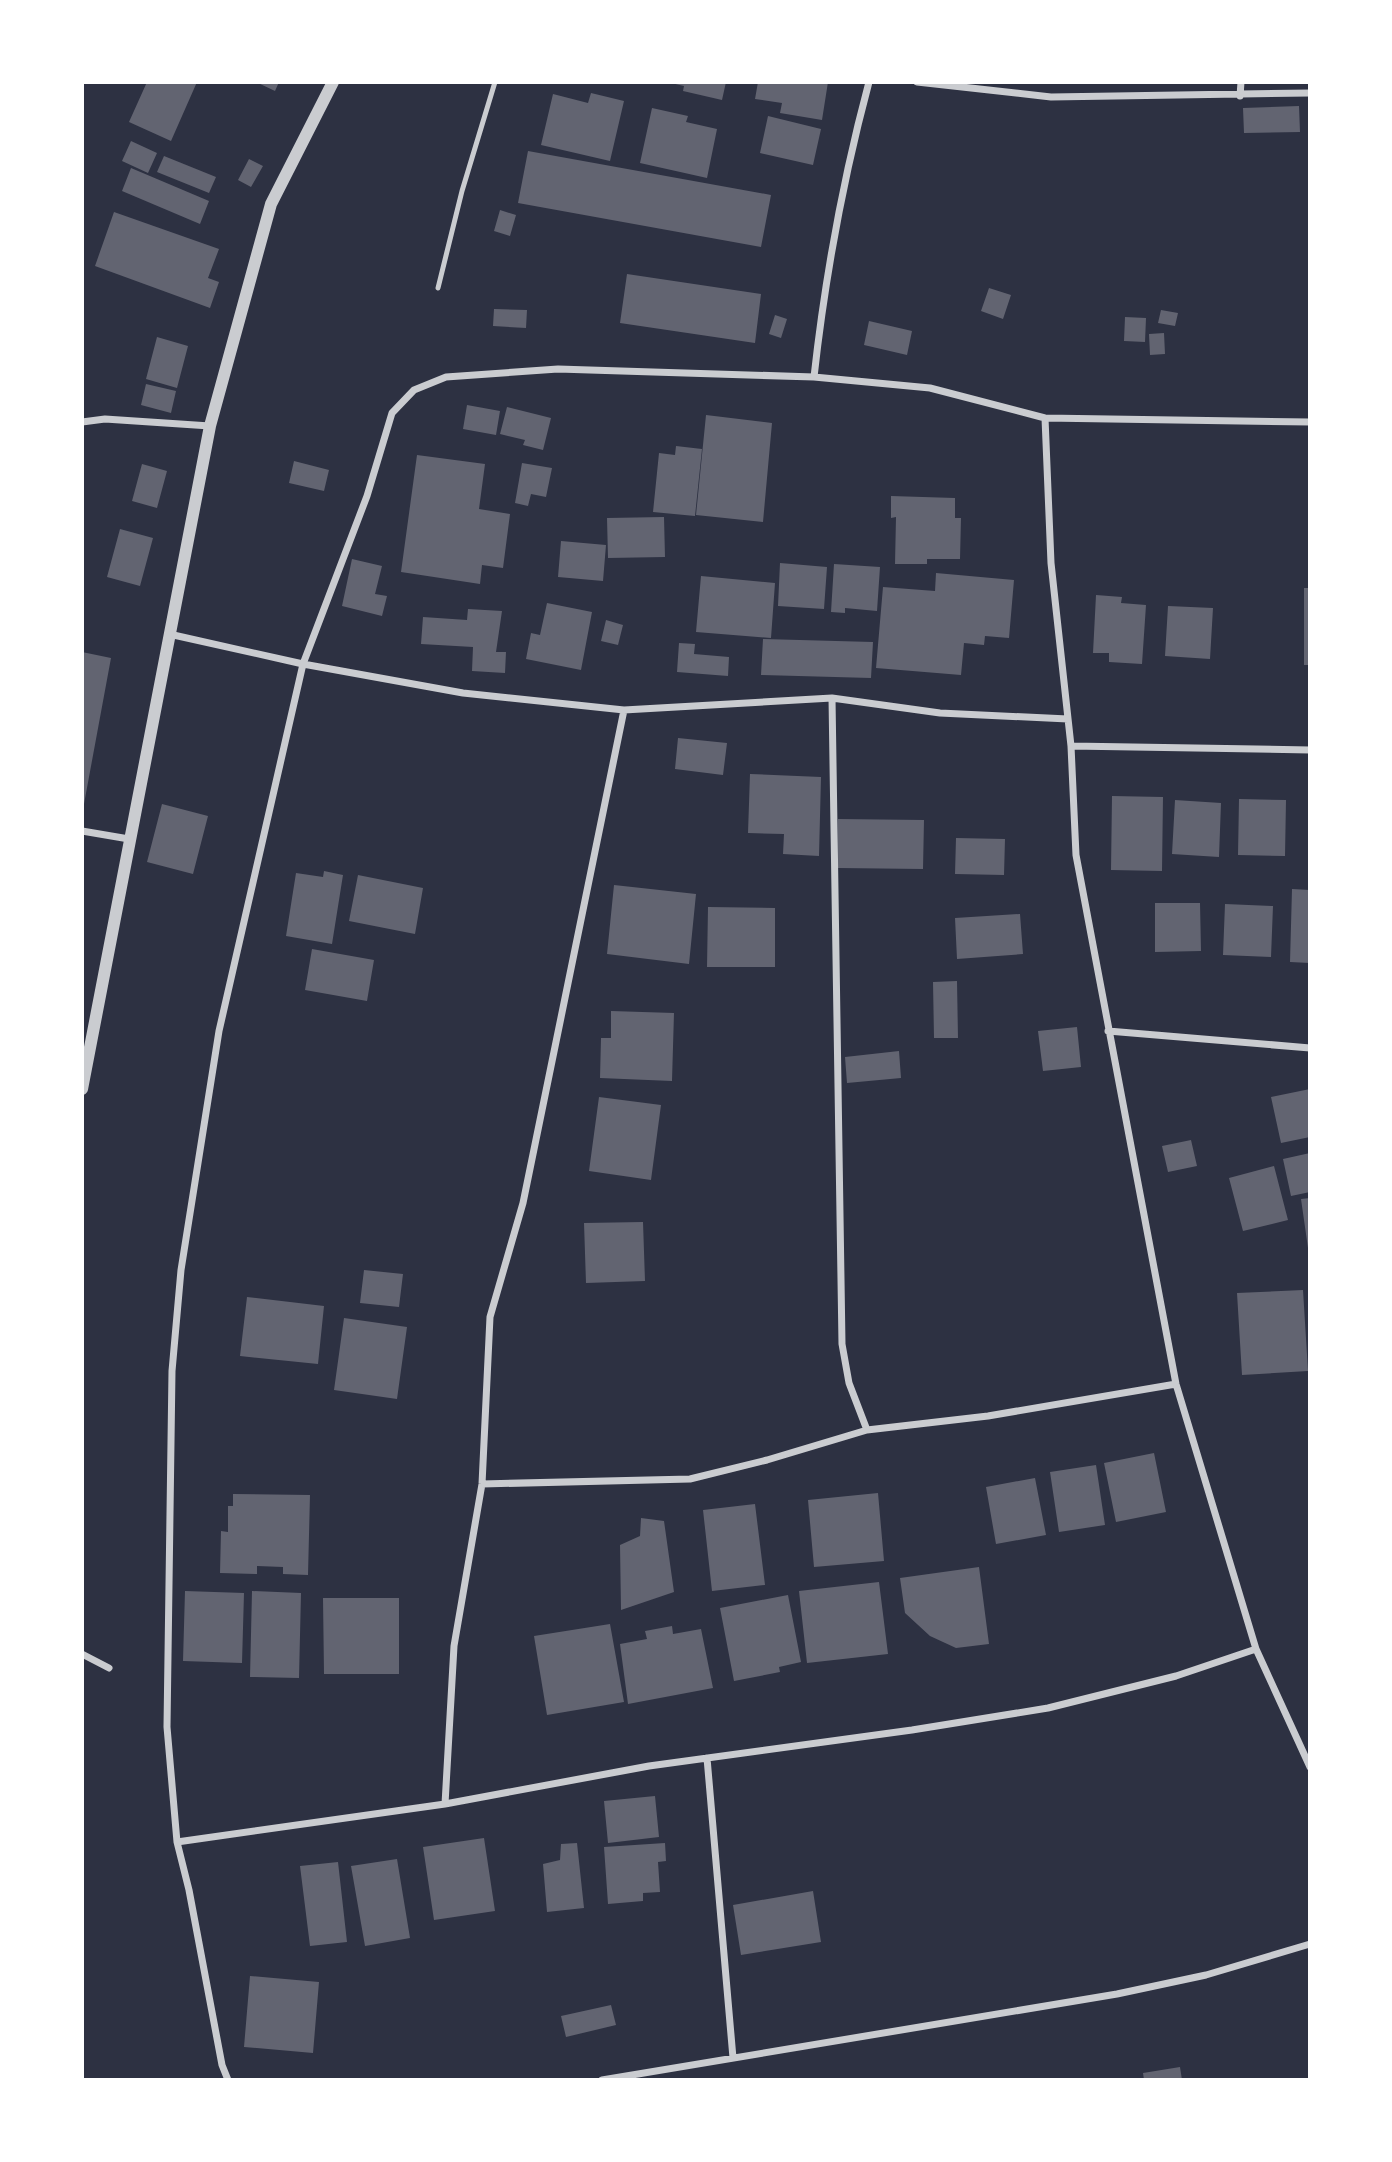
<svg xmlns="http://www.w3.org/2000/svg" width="1392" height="2162" font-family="'Work Sans',sans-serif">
<rect width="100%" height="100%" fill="#2d3142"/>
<!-- building -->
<path fill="#626471" d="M 147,82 L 197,82 L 171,141 L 129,122 Z
M 256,82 L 279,82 L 275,91 Z
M 726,82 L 722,100 L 683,91 L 684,86 L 671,83 Z
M 758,82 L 828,82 L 822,120 L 780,113 L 782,103 L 755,99 Z
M 591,93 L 624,101 L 610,161 L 541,145 L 553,94 L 588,103 Z
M 1299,106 L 1300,132 L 1244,133 L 1243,108 Z
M 652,108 L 688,116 L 686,122 L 717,129 L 707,178 L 640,163 Z
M 768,116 L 821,129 L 813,165 L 760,153 Z
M 131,141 L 157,153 L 148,173 L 122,161 Z
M 528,151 L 771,195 L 761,247 L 518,203 Z
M 164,156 L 216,177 L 209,193 L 157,172 Z
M 249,159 L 263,166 L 251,187 L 238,180 Z
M 131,168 L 209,201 L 200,224 L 122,191 Z
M 500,210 L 516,215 L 510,236 L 494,231 Z
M 114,212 L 219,249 L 208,278 L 219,282 L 210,308 L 95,266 Z
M 627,274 L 761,294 L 755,343 L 620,323 Z
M 989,288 L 1011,295 L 1003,319 L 981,311 Z
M 494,309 L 527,310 L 526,328 L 493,326 Z
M 1161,310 L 1178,313 L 1175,326 L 1158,323 Z
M 775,315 L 787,319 L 781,338 L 769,334 Z
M 1125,317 L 1146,318 L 1145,342 L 1124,341 Z
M 869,321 L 912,331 L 907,355 L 864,345 Z
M 1164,333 L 1165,354 L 1150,355 L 1149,334 Z
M 157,337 L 188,346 L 177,388 L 146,379 Z
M 146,384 L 176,391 L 171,413 L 141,405 Z
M 467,405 L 500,411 L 496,435 L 463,429 Z
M 507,407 L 551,418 L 543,450 L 523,445 L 525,440 L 500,434 Z
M 706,415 L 772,423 L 763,522 L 696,515 Z
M 676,446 L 702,449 L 695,516 L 653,512 L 659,453 L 675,455 Z
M 417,455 L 485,464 L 479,509 L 510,514 L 503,568 L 482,565 L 480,584 L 401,572 Z
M 294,461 L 329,470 L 324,491 L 289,483 Z
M 522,463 L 552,468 L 546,497 L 531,494 L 528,506 L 515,503 Z
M 142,464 L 167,471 L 157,508 L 132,501 Z
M 891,496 L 955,498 L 955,518 L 961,518 L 960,559 L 927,559 L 927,564 L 895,564 L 896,517 L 891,518 Z
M 664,517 L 665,557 L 608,558 L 607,518 Z
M 120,529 L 153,538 L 140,586 L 107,577 Z
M 561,541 L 606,545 L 603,581 L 558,577 Z
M 352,559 L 382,566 L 375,594 L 387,596 L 382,616 L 342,606 Z
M 780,563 L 827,567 L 824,609 L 778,606 Z
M 834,564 L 880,567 L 877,611 L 845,608 L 845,613 L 831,612 Z
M 936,573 L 1014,580 L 1009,638 L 985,636 L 984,645 L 964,643 L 961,675 L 876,668 L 883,587 L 935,591 Z
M 701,576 L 775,583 L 771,638 L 696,632 Z
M 1304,588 L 1310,588 L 1310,665 L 1304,665 Z
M 1096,595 L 1122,597 L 1121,603 L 1146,605 L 1142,664 L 1109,662 L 1109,653 L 1093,653 Z
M 547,603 L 592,612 L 581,670 L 526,659 L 531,633 L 540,635 Z
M 1168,606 L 1213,608 L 1210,659 L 1165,656 Z
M 468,609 L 502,611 L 496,652 L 506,652 L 505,673 L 472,671 L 473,647 L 421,644 L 423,617 L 467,620 Z
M 606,620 L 623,625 L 618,645 L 601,641 Z
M 763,639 L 873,642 L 871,678 L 761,675 Z
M 679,643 L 695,644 L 694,654 L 729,657 L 728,676 L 677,672 Z
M 82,652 L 111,658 L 84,804 L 82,804 Z
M 678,738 L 727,743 L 723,775 L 675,769 Z
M 750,774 L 821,777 L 819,856 L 783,854 L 784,834 L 748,833 Z
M 1112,796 L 1163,797 L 1162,871 L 1111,870 Z
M 1239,799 L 1286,800 L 1285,856 L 1238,855 Z
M 1175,800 L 1221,803 L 1219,857 L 1172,854 Z
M 162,804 L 208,816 L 193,874 L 147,862 Z
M 838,819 L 924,820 L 923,869 L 838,868 Z
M 956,838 L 1005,839 L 1004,875 L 955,874 Z
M 324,871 L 343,875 L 332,944 L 286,936 L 296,873 L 323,877 Z
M 358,875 L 423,888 L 415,934 L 349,921 Z
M 614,885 L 696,894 L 689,964 L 607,954 Z
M 1292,889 L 1310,890 L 1310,963 L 1290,962 Z
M 1155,903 L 1200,903 L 1201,951 L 1155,952 Z
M 1225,904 L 1273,906 L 1271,957 L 1223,955 Z
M 708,907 L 775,908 L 775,967 L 707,967 Z
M 1020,914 L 1023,954 L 957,959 L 955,918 Z
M 312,949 L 374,960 L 367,1001 L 305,990 Z
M 957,981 L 958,1038 L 934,1038 L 933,982 Z
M 611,1011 L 674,1013 L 672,1081 L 600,1078 L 601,1038 L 611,1038 Z
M 1077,1027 L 1081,1067 L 1043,1071 L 1038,1031 Z
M 899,1051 L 901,1078 L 847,1083 L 845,1057 Z
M 1310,1089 L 1310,1137 L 1281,1143 L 1271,1097 Z
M 599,1097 L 661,1105 L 651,1180 L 589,1171 Z
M 1191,1140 L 1197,1166 L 1168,1172 L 1162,1146 Z
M 1310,1153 L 1310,1192 L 1291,1196 L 1283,1159 Z
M 1274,1166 L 1288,1220 L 1243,1231 L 1229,1178 Z
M 1310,1198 L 1310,1248 L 1308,1248 L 1301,1199 Z
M 643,1222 L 645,1281 L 586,1283 L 584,1223 Z
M 364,1270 L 403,1274 L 399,1307 L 360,1303 Z
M 1303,1290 L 1308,1371 L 1242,1375 L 1237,1293 Z
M 247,1297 L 324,1306 L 318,1364 L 240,1356 Z
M 344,1318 L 407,1327 L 397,1399 L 334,1390 Z
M 1154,1453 L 1166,1512 L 1116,1522 L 1104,1463 Z
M 1096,1465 L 1105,1525 L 1059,1532 L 1050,1472 Z
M 1035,1478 L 1046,1535 L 996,1544 L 986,1487 Z
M 878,1493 L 884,1561 L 814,1567 L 808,1500 Z
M 233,1494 L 310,1495 L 308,1575 L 283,1574 L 283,1567 L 257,1566 L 257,1574 L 220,1573 L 221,1531 L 228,1532 L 228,1506 L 233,1506 Z
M 755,1504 L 765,1585 L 712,1591 L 703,1510 Z
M 641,1518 L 664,1521 L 674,1592 L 621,1610 L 620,1545 L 640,1536 Z
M 979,1567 L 989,1644 L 956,1648 L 930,1636 L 905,1613 L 900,1578 Z
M 879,1582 L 888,1654 L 807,1663 L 799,1591 Z
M 185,1591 L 244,1593 L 242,1663 L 183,1661 Z
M 252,1591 L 301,1593 L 299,1678 L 250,1677 Z
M 788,1595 L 801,1662 L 779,1667 L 780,1672 L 734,1681 L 720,1608 Z
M 323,1598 L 399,1598 L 399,1674 L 324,1674 Z
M 610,1624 L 624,1702 L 547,1715 L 534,1636 Z
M 672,1626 L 673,1634 L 701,1629 L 713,1688 L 628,1704 L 620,1644 L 647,1639 L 645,1631 Z
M 655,1796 L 659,1837 L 608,1843 L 604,1801 Z
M 484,1838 L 495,1911 L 434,1920 L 423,1847 Z
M 577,1843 L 584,1908 L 547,1912 L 543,1864 L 560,1860 L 561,1844 Z
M 665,1843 L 666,1861 L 658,1862 L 660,1892 L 643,1893 L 643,1901 L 608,1904 L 604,1847 Z
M 397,1859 L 410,1938 L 365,1946 L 351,1866 Z
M 338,1862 L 347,1942 L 310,1946 L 300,1866 Z
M 813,1891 L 821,1942 L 741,1955 L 733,1905 Z
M 250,1976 L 319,1982 L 313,2053 L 244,2047 Z
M 611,2005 L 616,2025 L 566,2037 L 561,2016 Z
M 1180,2067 L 1182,2080 L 1144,2080 L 1143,2073 Z"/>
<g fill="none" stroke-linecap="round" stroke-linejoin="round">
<!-- service -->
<path stroke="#caccd0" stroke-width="5" d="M 438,288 L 462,191 L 495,82"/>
<!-- minor -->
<path stroke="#caccd0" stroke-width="7" d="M 917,82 L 1051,97 L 1310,93
M 1240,96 L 1241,82
M 814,377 C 825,278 843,179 869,82
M 1045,418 L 1051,563 L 1071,746 L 1076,855 L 1176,1384 L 1256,1649 L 1310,1767
M 82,422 L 105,419 L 210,426
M 169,634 L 303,664 L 463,693 L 624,710 L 832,698 L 940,713 L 1068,719
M 832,698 L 842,1344 L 849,1383 L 867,1430
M 1071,746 L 1310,750
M 82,831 L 129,839
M 1108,1031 L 1310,1048
M 482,1484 L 690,1479 L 767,1460 L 867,1430 L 988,1416 L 1176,1384
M 82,1654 L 109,1668
M 707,1758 L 733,2058
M 445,1804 L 454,1646 L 482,1484 L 490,1317 L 523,1203 L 624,710
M 177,1842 L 445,1804 L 649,1766 L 912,1730 L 1048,1708 L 1176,1676 L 1256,1649
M 228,2080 L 222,2065 L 189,1890 L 177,1842 L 167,1727 L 172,1371 L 181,1270 L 219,1031 L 303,664 L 367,496 L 392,413 L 414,390 L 446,377 L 558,369 L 814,377 L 930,388 L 1045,418 L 1310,422
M 602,2080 L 1117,1994 L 1206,1975 L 1310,1944"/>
<!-- tertiary -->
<path stroke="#caccd0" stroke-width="12" d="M 82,1089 L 210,426 L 271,204 L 333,82"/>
</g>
<!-- border -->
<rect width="1392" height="2162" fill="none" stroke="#ffffff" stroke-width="168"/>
</svg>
